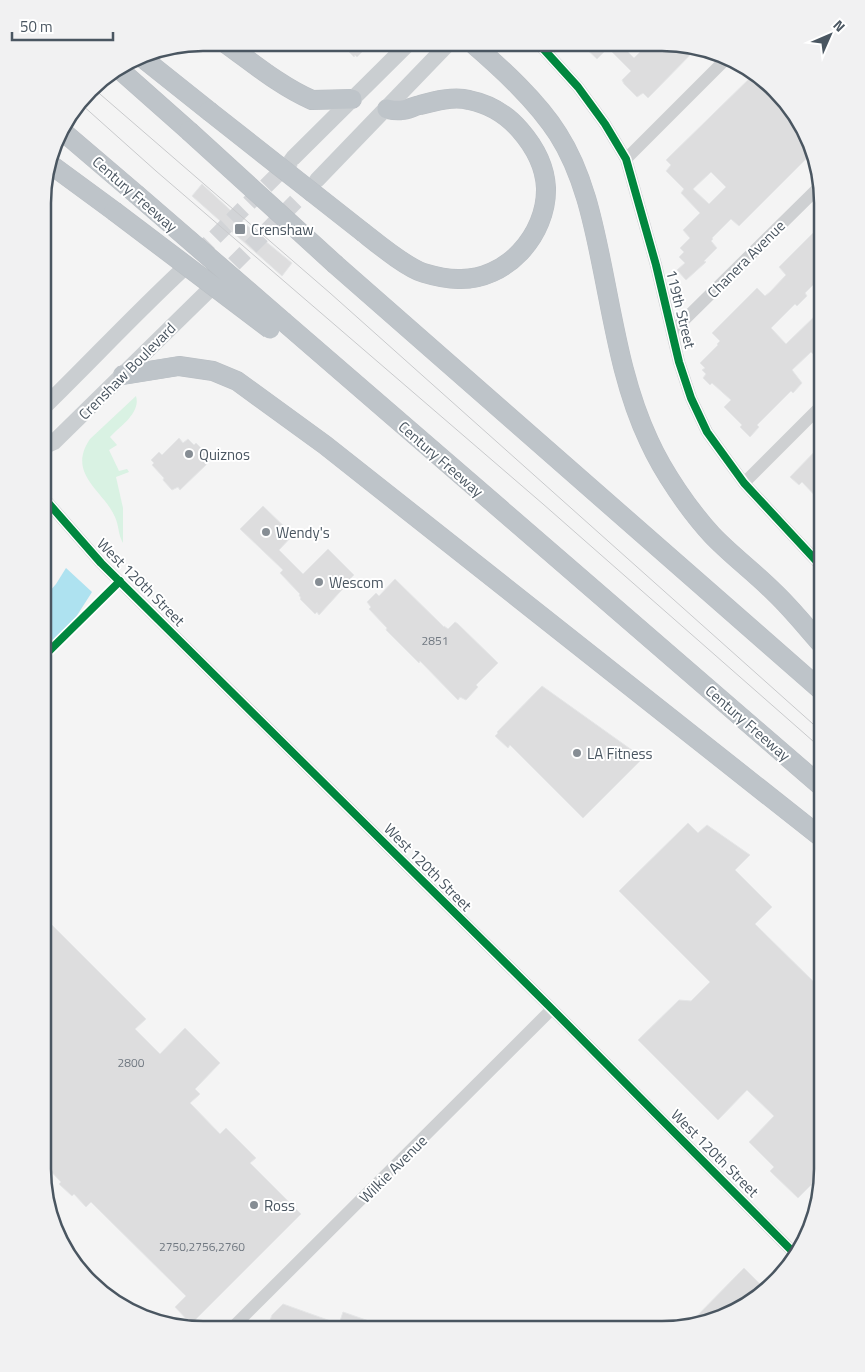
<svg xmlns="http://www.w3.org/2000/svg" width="865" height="1372" font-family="'Titillium Web',sans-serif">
<rect width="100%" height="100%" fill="#f4f4f4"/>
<!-- green -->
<path fill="#d9f2e3" d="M 136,396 C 141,413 120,426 110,437 L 117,445 L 109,450 L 119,471 L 127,469 L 129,472 L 116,477 L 123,508 L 123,543 C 118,534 119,526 115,517 C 104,491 66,474 90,439 Z"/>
<!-- water -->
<path fill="#aee2f0" d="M 66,568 L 92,592 L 76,617 L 43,650 L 43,599 L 56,584 Z"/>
<!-- building -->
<path fill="#ddddde" stroke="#e5e6e7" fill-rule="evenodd" d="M 340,43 L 371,43 L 357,57 L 355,55 L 354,57 Z
M 581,44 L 620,44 L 634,58 L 648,44 L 683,44 L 696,49 L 648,98 L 643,93 L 637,97 L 624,84 L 622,80 L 631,71 L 608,48 L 597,59 Z
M 754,74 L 760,76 L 810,142 L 812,153 L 739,226 L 731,219 L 712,238 L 713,239 L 711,241 L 717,248 L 704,261 L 706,262 L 686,280 L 677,270 L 685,263 L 679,257 L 684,252 L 680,248 L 690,238 L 683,230 L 700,213 L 681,193 L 684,189 L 666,171 L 671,165 L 666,160 ZM 711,172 L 726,187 L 709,204 L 693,189 Z
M 202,184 L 253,231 L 292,263 L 282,276 L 192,196 Z
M 822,224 L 822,240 L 816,246 L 822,253 L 822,276 L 805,293 L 807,296 L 797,306 L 795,304 L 771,328 L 786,344 L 817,314 L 822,319 L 822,357 L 817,352 L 814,355 L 811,352 L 792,370 L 802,383 L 793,393 L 791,391 L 757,425 L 759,427 L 750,437 L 740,427 L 742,425 L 724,407 L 731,400 L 712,383 L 710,385 L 703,378 L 706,374 L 702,370 L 705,368 L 700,363 L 718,345 L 717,344 L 720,341 L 712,333 L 757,288 L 765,296 L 770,292 L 786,275 L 779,267 Z
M 179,438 L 183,443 L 188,439 L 194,445 L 196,443 L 208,455 L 206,457 L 210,461 L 180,490 L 178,487 L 172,490 L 163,480 L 164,478 L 152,465 L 154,463 L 151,460 L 159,452 L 162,455 Z
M 822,444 L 822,503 L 802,482 L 799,485 L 790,477 Z
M 263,506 L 293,535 L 279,550 L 303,574 L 328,549 L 354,575 L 348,581 L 349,582 L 319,615 L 317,612 L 315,614 L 300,599 L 301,598 L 299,595 L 300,594 L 280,573 L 283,570 L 240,529 Z
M 395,579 L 444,627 L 444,626 L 448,629 L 455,622 L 458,624 L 498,663 L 476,685 L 478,687 L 466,700 L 460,697 L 458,700 L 420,661 L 419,663 L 386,630 L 387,628 L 369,609 L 371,607 L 367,602 L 376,593 L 379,596 Z
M 542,686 L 643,758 L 583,818 L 510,745 L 508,748 L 495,736 L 498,733 L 497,732 Z
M 688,823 L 698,833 L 707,825 L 750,855 L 735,870 L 772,907 L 755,924 L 822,990 L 822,1179 L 819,1193 L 811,1185 L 798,1198 L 770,1171 L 774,1167 L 749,1142 L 774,1116 L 747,1090 L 718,1120 L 638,1040 L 679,1000 L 691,1001 L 710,982 L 619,891 Z
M 43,916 L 146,1019 L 135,1029 L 160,1054 L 185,1028 L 220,1063 L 195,1089 L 200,1094 L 190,1103 L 220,1134 L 226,1128 L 256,1158 L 250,1163 L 301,1214 L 191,1324 L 175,1307 L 186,1296 L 91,1202 L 86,1207 L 74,1194 L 72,1196 L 59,1184 L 61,1182 L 43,1163 Z
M 744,1268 L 763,1287 L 723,1317 L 689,1324 Z
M 283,1304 L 339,1324 L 343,1312 L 386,1327 L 386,1329 L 267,1328 L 272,1315 Z"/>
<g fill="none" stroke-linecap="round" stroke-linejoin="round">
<!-- major-tunnel -->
<path stroke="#d2d4d7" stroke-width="16" stroke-dasharray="16 8" stroke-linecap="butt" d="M 181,271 L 292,160
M 217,281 L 316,181"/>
<!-- highway casing -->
<g stroke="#b9bec3" stroke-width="20">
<path id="highway" d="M 225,43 C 253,63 280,86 312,100 L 352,99
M 472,43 C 502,69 537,101 558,134 C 583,173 593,221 602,266 C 614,325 623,386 649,441 C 663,472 689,510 712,535 C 731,555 754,572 774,592 C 791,608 806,627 822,645
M 140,56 L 209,111
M 119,69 L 189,131
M 61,130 L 136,194
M 50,164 L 114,211
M 364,233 C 378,244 407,268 424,273 C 434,276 447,279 458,279 C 506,281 547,235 546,188 C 545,166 534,146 520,130 C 507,115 489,104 469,100 C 454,96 435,101 420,105 C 414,106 408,110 402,110 C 397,111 392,110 387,109
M 336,265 L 822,691
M 284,322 L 822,787
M 123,375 L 179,366 L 213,371 L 237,381 L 325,445 L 822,838"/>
</g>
<!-- minor -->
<path stroke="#ced0d2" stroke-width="12" d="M 538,43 L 578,87 L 605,124 L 626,159 L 656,265 L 679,362 L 691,398 L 707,432 L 744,483 L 822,567
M 626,159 L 724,61
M 672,332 L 819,187
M 744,483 L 822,405
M 43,497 L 101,563 L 552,1009 L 796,1255
M 232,1328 L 552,1009"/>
<!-- major -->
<path stroke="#caced1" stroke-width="16" d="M 293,158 L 409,43
M 317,180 L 449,43
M 44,407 C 90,362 134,315 181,271
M 43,447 L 54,442 L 207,292"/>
<!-- highway -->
<use href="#highway" stroke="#bec4c9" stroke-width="19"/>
<!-- tram -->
<path stroke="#c9cacc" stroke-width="1" d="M 93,88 L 330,293 L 822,732
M 81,104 L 156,171 L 543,504 L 822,749"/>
<!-- highway-bridge casing -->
<g stroke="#b9bec3" stroke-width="20" stroke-linecap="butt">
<path id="highway-bridge" d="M 209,111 L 364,233
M 189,131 L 336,265
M 136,194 L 284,322
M 114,211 L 270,329"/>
</g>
<!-- highway-bridge -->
<use href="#highway-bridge" stroke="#bec4c9" stroke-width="19"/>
<!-- cycleway casing -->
<g stroke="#fff" stroke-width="11">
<path id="cycleway" d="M 538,43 L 578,87 L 605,124 L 626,159 L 656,265 L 679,362 L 691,398 L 707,432 L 744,483 L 822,567
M 43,497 L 101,563 L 552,1009 L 796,1255
M 43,657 L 120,581"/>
</g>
<!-- cycleway -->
<use href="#cycleway" stroke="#00873e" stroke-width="8"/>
</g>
<!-- markers -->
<g fill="#868d94" stroke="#fff" stroke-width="2">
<rect x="234" y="223" width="12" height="12" rx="2.5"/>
<circle cx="189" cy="454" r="5"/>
<circle cx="266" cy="532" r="5"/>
<circle cx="319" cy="582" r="5"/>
<circle cx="577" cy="753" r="5"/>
<circle cx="254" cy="1205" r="5"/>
</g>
<g text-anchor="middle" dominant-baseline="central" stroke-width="4" stroke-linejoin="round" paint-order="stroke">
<!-- number labels -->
<g font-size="12" fill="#707881">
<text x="435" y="640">2851</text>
<text x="131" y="1062">2800</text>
<text x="202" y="1246">2750,2756,2760</text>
</g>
<!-- street labels -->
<g font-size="15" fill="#4a5661" stroke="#fff">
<text transform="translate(135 194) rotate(41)">Century Freeway</text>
<text transform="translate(746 259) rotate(-45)">Chanera Avenue</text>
<text transform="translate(681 309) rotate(76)">119th Street</text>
<text transform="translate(127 371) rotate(-45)">Crenshaw Boulevard</text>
<text transform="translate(441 459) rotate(41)">Century Freeway</text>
<text transform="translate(141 582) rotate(45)">West 120th Street</text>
<text transform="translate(748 723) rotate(41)">Century Freeway</text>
<text transform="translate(428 867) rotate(45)">West 120th Street</text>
<text transform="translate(715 1153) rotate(45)">West 120th Street</text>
<text transform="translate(393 1169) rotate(-45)">Wilkie Avenue</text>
</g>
<!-- poi labels -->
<g font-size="15" fill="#4a5661" stroke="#fff" text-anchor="start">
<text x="251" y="229">Crenshaw</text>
<text x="199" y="454">Quiznos</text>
<text x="276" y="532">Wendy's</text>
<text x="329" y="582">Wescom</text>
<text x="587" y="753">LA Fitness</text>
<text x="264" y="1205">Ross</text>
</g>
</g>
<!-- crop -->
<path d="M0 0H865V1372H0ZM203 51H662A152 152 0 0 1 814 203V1169A152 152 0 0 1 662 1321H203A152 152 0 0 1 51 1169V203A152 152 0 0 1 203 51Z" fill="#f1f1f2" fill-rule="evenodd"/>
<path fill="none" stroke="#4a5661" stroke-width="2.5" d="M203 51H662A152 152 0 0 1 814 203V1169A152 152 0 0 1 662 1321H203A152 152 0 0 1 51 1169V203A152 152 0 0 1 203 51Z"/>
<!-- north arrow -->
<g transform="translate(830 35) rotate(45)" stroke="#ffffff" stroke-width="4" paint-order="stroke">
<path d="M0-4L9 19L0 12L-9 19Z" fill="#4a5661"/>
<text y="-8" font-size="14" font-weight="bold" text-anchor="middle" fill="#4a5661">N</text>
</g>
<!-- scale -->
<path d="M12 32v8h101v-8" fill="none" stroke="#4a5661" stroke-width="2.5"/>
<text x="20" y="32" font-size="15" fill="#4a5661" stroke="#ffffff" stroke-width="4" paint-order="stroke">50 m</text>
</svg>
